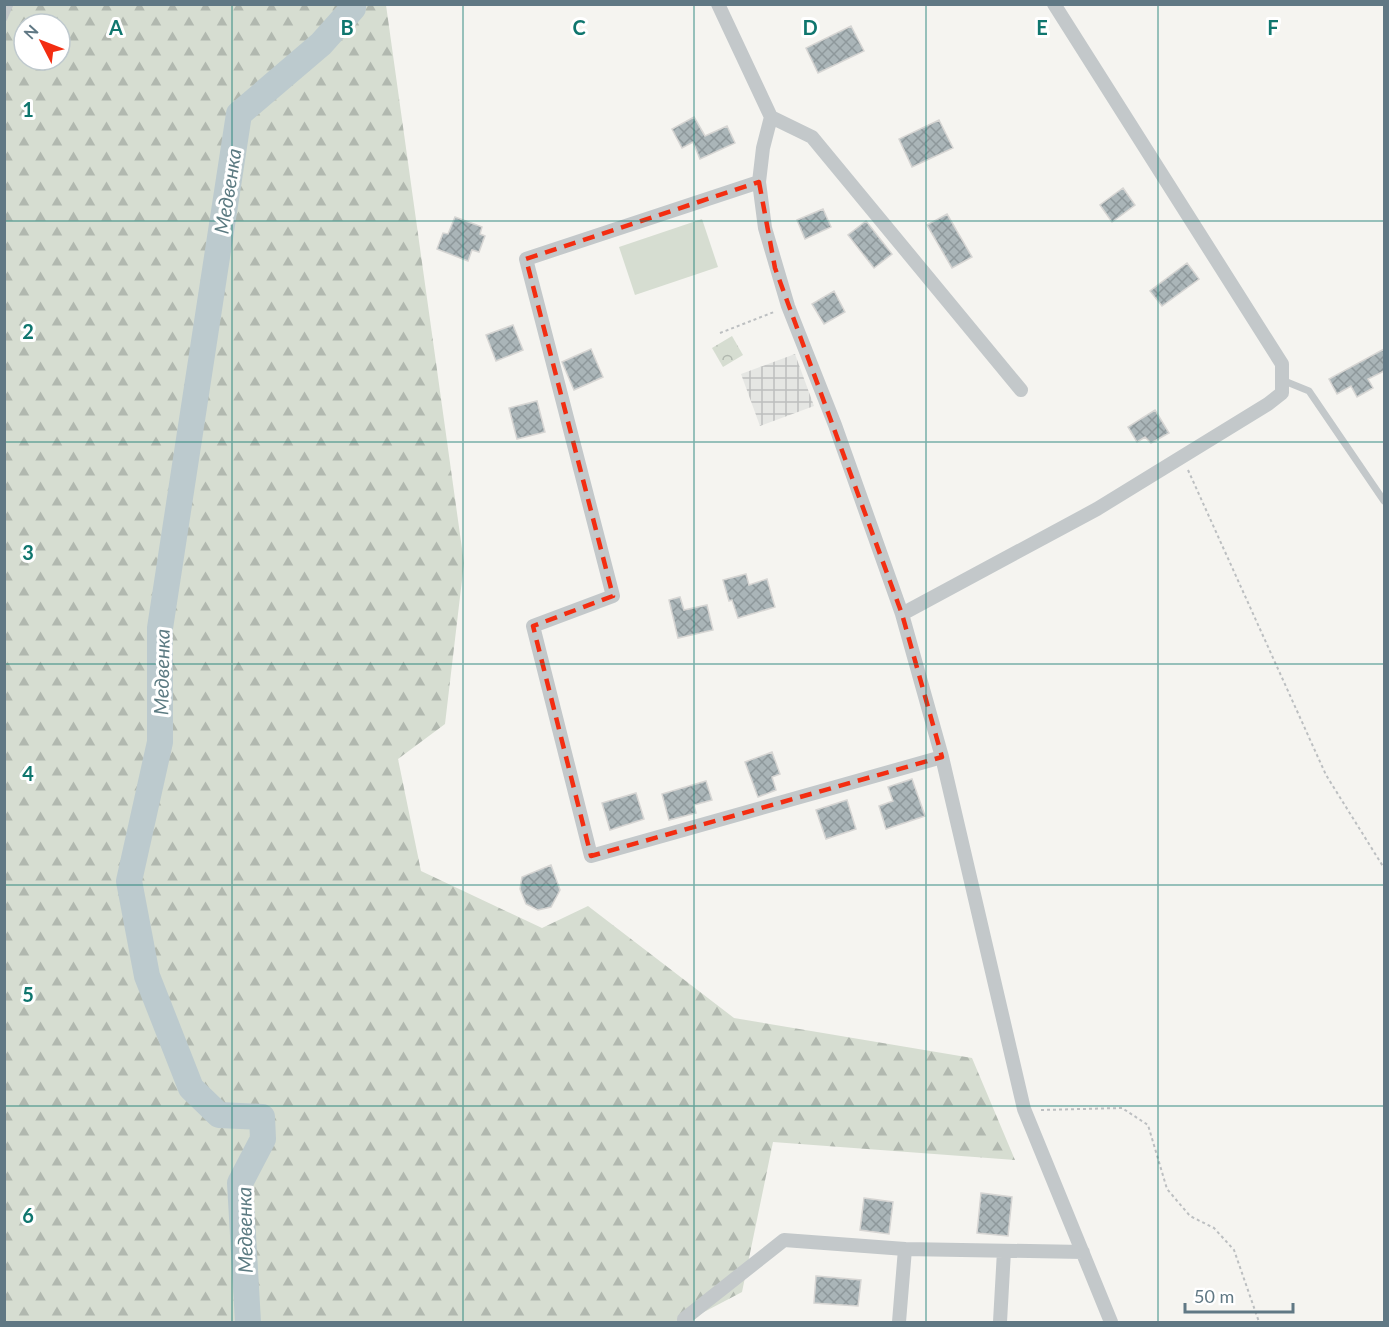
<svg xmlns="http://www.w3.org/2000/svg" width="1389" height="1327" font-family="Lato,sans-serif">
<defs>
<pattern id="industrial-grid" width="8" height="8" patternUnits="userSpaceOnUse" patternTransform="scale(1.5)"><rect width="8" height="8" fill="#e5e6e3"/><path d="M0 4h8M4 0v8" fill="none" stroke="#bdbfbe"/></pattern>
<pattern id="forest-firs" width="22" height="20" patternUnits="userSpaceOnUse" patternTransform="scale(1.5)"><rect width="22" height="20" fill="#d6ddd1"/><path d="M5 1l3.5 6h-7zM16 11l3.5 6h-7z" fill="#b1b8af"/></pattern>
<pattern id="park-crowns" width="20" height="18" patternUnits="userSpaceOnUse" patternTransform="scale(1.5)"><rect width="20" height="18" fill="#d6ddd1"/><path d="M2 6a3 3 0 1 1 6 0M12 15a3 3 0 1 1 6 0" fill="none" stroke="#b1b8af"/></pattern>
<pattern id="building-cross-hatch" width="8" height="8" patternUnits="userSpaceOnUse" patternTransform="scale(1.5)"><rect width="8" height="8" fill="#aab5b8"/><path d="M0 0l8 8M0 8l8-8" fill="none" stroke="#8e989b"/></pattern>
</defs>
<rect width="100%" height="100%" fill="#f5f4f0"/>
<!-- industrial -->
<path fill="url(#industrial-grid)" d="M 795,354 L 814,406 L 760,426 L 741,374 Z"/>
<!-- forest -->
<path fill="url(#forest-firs)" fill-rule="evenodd" d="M 5,5 L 386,5 L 464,563 L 445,724 L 398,759 L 421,871 L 542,928 L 588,906 L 734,1018 L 972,1058 L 1015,1160 L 773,1142 L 742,1292 L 685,1322 L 5,1322 ZM 24,24 L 60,24 L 60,60 L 24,60 Z"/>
<!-- park -->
<path fill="url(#park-crowns)" d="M 732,336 L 743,355 L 723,367 L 712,348 Z"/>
<!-- pitch -->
<path fill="#d6ddd1" d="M 702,219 L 718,267 L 635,295 L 619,247 Z"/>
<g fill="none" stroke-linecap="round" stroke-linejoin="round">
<!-- river -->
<path stroke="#bccace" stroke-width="26" d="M 248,1322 L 240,1183 L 263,1139 L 262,1117 L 219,1115 L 191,1088 L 147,976 L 129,881 L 160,742 L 160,628 L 239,114 L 321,44 L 353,8 L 353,4"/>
</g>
<!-- building -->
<path fill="url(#building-cross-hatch)" stroke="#d6d5d3" stroke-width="1.5" d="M 851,26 L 864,51 L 818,73 L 806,48 Z
M 694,117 L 705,136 L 727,126 L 735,143 L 700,159 L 693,142 L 682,148 L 672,129 Z
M 939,120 L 953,148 L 912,167 L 899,139 Z
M 1123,188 L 1135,205 L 1112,222 L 1100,205 Z
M 823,209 L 831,227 L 805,239 L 797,220 Z
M 947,214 L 972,257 L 952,268 L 927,225 Z
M 455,217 L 482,227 L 480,234 L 485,236 L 479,252 L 472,250 L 468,261 L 437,249 L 443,233 L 448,234 Z
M 866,221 L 892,254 L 874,268 L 848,235 Z
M 1187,263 L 1199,279 L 1162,306 L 1150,291 Z
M 834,291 L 845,312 L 824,324 L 812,304 Z
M 513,325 L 523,350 L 496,361 L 486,335 Z
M 591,349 L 603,377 L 574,390 L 562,362 Z
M 1384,349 L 1384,371 L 1368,379 L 1373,388 L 1357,397 L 1351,386 L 1337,394 L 1329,379 Z
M 537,401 L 545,432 L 517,439 L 509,408 Z
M 1155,410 L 1169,433 L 1151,443 L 1145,437 L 1137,442 L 1128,427 Z
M 746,574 L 749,585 L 767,579 L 775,607 L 738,618 L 732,600 L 729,601 L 723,580 Z
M 680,597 L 684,610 L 707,605 L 713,630 L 678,638 L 669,600 Z
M 772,752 L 780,774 L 772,777 L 776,790 L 758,797 L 745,762 Z
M 912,779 L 925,816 L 886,829 L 879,806 L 893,801 L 888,787 Z
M 706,781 L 712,800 L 694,805 L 696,813 L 669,820 L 662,794 Z
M 636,793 L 644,819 L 610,830 L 602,803 Z
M 847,800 L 856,829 L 826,839 L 816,810 Z
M 551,865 L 560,890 L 551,907 L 538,910 L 526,904 L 520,889 L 522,877 Z
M 981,1193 L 1012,1197 L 1008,1236 L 977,1233 Z
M 864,1198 L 893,1202 L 889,1234 L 860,1230 Z
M 816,1276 L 861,1280 L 858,1306 L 814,1303 Z"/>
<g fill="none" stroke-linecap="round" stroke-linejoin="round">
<!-- path -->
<path stroke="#bcbfc1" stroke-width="2" stroke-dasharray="3 3" stroke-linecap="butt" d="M 720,333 L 774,312
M 1188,470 L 1326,775 L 1384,868
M 1041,1110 L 1122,1108 L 1148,1125 L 1167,1189 L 1190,1216 L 1214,1228 L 1234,1250 L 1259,1322"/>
<!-- lane -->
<path stroke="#c3c8ca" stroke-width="7" d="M 4,18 L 10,4
M 1282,380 L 1309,391 L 1384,501"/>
<!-- street -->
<path stroke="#c3c8ca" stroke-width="14" d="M 718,4 L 771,117 L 763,148 L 759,182 L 765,228 L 788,306 L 835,425 L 902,614 L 942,757 L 1024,1109 L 1111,1322
M 771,117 L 812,137 L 1021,390
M 759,182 L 526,259 L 613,596 L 533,626 L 591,856 L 942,757
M 902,614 L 1097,509 L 1268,404 L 1282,393 L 1282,364 L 1054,4
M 684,1322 L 684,1319 L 784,1240 L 905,1249
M 899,1322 L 905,1249 L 1083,1252
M 1000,1322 L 1004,1251"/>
</g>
<!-- marked area -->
<path fill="none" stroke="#f32d11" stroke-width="4.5" stroke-dasharray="12 8" stroke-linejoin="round" d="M 759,182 L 775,268 L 902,614 L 942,757 L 591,856 L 533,626 L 613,596 L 526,259 Z"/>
<!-- grid -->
<path fill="none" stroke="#0f766e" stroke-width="1.5" stroke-opacity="0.55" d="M 232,4 L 232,1322M 463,4 L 463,1322M 694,4 L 694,1322M 926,4 L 926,1322M 1158,4 L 1158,1322M 4,221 L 1384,221M 4,442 L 1384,442M 4,664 L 1384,664M 4,885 L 1384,885M 4,1106 L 1384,1106"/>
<g text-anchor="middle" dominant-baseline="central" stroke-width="6" stroke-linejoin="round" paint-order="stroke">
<!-- water labels -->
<g font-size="20" font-style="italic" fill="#5c7b82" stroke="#fff">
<text transform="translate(227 191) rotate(-81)">Медвенка</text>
<text transform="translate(161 672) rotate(-89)">Медвенка</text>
<text transform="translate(244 1230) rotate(-91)">Медвенка</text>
</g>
</g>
<g font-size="20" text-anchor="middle" font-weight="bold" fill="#0f766e" stroke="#fff" stroke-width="6" stroke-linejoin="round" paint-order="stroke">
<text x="116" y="35">A</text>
<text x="347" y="35">B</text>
<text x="579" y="35">C</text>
<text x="810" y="35">D</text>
<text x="1042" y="35">E</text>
<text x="1273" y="35">F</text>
<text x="28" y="117">1</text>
<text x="28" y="339">2</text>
<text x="28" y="560">3</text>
<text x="28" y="781">4</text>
<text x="28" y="1002">5</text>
<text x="28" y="1223">6</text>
</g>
<!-- border -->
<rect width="1389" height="1327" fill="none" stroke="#607884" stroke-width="12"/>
<!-- north arrow -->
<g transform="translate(42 42) rotate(312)"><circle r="28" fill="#ffffff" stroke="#bfc9ce" stroke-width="1.5"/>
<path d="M0-4.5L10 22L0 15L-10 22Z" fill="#f32d11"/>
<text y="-9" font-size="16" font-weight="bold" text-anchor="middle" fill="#607884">N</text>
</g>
<!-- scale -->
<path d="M1185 1303v9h108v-9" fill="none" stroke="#607884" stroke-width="3"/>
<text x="1194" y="1303" font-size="18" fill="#607884" stroke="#ffffff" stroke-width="4.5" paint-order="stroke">50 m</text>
</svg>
